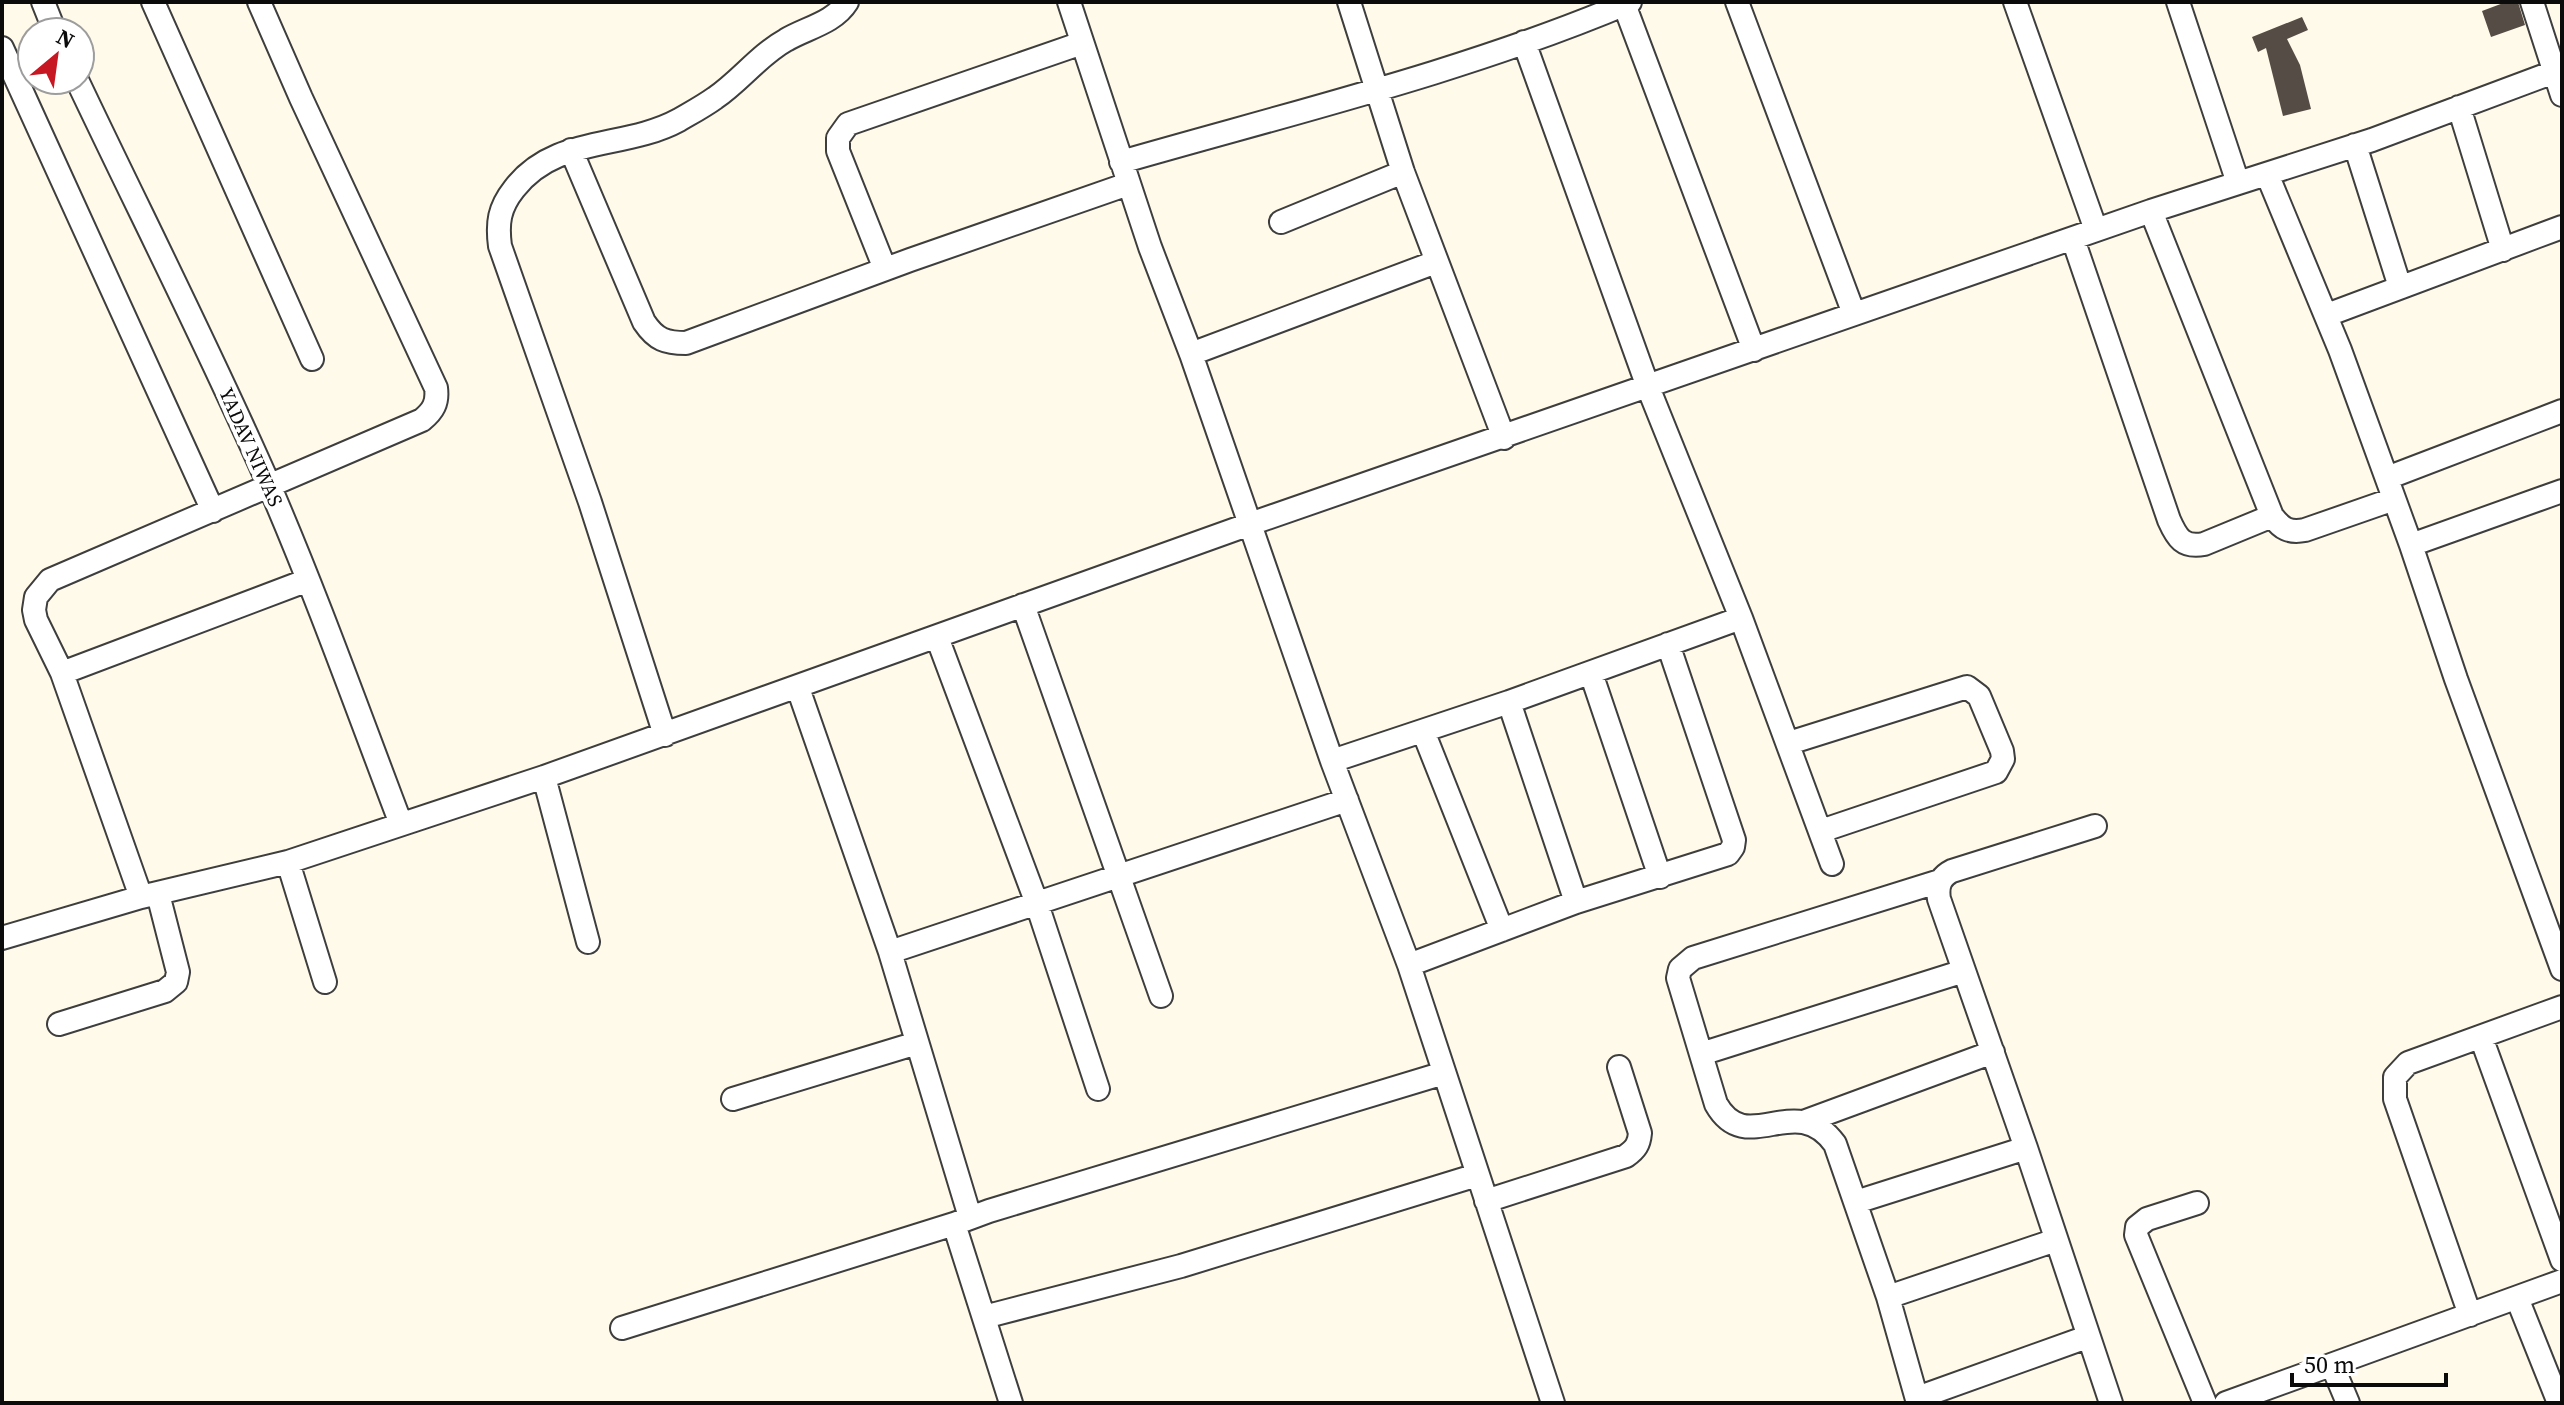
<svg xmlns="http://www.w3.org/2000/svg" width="2564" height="1405" font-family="'Source Serif 4',serif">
<rect width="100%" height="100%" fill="#fffae9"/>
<!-- building -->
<path fill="#554c46" d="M 2506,2 L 2518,2 L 2525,25 L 2491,37 L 2482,11 Z
M 2302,17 L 2308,30 L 2287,39 L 2300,65 L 2311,109 L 2283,116 L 2266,48 L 2258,52 L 2252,37 Z"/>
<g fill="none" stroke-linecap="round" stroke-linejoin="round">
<!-- minor casing -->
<g stroke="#3e3e3e" stroke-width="26">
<path id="minor" d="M 43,2 L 55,32
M 153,2 L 312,359
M 1069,2 L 1150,247 L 1191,354 L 1332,761 L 1409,965 L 1553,1403
M 1349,2 L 1403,172 L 1504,438
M 1737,2 L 1854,314
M 2015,2 L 2096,230
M 2178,2 L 2238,183
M 2532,2 L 2562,95
M 1624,4 L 1754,350
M 1524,42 L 1648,387 L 1741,618 L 1832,864
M 2,48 L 213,511
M 77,80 C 141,215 209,348 269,485 C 317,596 358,711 401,824
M 2459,107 L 2503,250
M 2355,145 L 2400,287
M 571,150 L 644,322 C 656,340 666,343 686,343 L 910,260 L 1128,184
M 1121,162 C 1291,113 1467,71 1630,2
M 2267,174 L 2340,350 L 2411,545 L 2456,679 L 2562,969
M 2151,211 L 2272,516 C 2282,529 2289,533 2305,530 L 2394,499
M 1281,222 L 1403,172
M 2073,239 L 2169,520 C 2177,538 2183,548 2204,544 L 2272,516
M 885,269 L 838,151 L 838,138 L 848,124 L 1082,43
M 2327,315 L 2562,227
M 1191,354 L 1436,262
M 2387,478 L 2562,411
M 2411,545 L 2562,491
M 1023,605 L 1161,996
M 937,637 L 1036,901 L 1098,1089
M 62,673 L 308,580
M 1591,673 L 1660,877
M 798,688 L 890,952 L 970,1217
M 1509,702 L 1576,902
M 1423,731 L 1502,930
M 665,735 L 590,502 L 500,246 C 497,223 499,208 514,189 C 555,135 624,150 679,120 C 691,113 704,106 715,98 C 740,81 759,55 786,40 C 806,28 834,23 847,2
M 1789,743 L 1967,687 L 1979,696 L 2002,751 L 2003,759 L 1996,772 L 1821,831
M 1332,761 L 1509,702 L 1741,618
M 544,777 L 588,942
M 2095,826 L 1952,871 C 1940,877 1937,886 1939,899 L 2026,1148 L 2111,1403
M 288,862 L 325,982
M 141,897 L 62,673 L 36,620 L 34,610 L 36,597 L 50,580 L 422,420 C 433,411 438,403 436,388 L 301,98 L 259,2
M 2,938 L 141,897 L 288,862 L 544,777 L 1250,524 L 2151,211 L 2372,140 L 2562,69
M 890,952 L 1347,800
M 1409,965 L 1576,902 L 1728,854 L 1733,847 L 1734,840 L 1668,644
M 59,1024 L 165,991 L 176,982 L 178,972 L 158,894
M 2481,1037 L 2562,1260
M 1701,1054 L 1964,971
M 733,1099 L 917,1043
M 1806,1121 L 1993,1052
M 1486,1201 L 1626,1156 C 1636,1149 1639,1144 1640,1133 L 1619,1067
M 1856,1202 L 2026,1148
M 2197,1203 L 2147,1219 L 2137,1227 L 2136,1235 L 2205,1403
M 954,1224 L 1011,1403
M 1888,1297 L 2056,1240
M 2517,1298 L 2559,1403
M 2470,1315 L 2395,1099 L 2395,1077 L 2408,1063 L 2562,1007
M 984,1317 L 1181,1266 L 1477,1175
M 622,1328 L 954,1224 L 989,1211 L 1444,1073
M 2332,1365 L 2348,1403
M 1917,1398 L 2087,1337
M 1918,1403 L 1888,1297 L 1835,1144 C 1795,1089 1747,1159 1716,1104 L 1678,978 L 1680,969 L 1693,958 L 1940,881
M 2226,1403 L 2562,1281"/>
</g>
<!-- minor -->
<use href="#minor" stroke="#fff" stroke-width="22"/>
</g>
<g text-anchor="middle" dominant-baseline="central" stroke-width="8" stroke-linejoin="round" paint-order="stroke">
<!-- street labels -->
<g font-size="20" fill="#0b0b0b" stroke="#fff">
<text transform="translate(251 447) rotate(66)">YADAV NIWAS</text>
</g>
</g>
<!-- border -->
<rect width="2564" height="1405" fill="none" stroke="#0b0b0b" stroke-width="8"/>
<!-- north arrow -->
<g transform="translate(56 56) rotate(29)"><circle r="38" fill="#ffffff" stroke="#9d9d9d" stroke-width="2"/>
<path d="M0-6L14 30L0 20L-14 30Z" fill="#c71722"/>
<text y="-12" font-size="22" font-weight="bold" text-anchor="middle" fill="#0b0b0b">N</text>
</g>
<!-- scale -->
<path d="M2292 1373v12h154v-12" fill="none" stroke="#0b0b0b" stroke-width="4"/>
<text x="2304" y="1373" font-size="24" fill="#0b0b0b" stroke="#ffffff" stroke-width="6" paint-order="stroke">50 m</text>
</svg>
